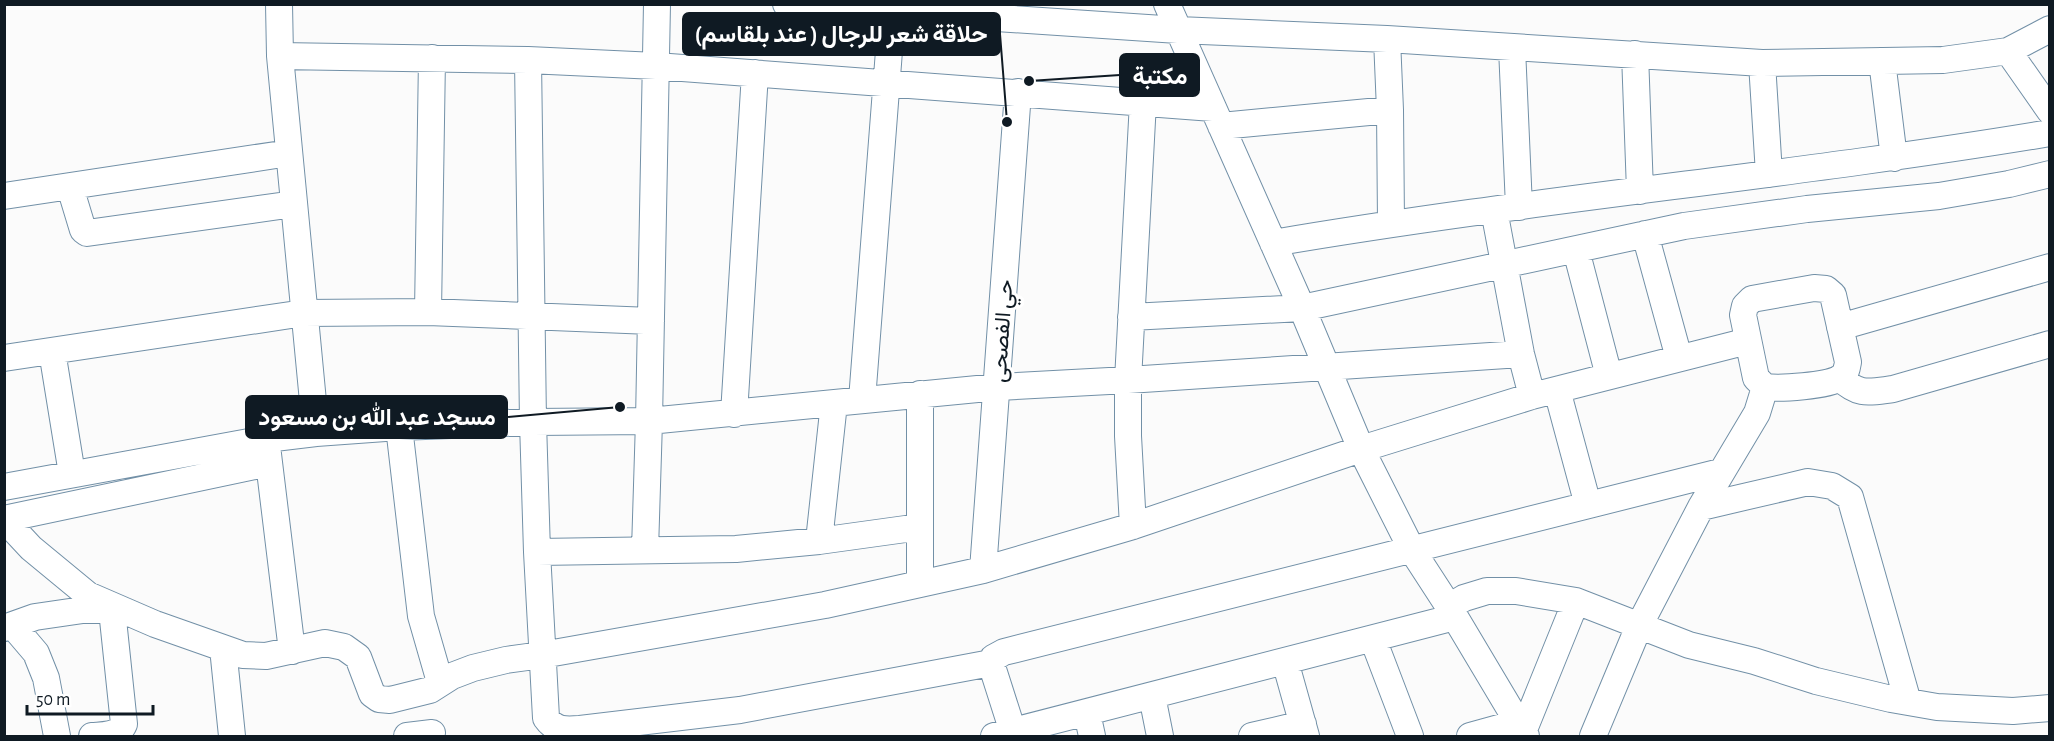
<svg xmlns="http://www.w3.org/2000/svg" width="2054" height="741" font-family="'Alegreya Sans',Vazirmatn,sans-serif">
<rect width="100%" height="100%" fill="#fbfbfb"/>
<g fill="none" stroke-linecap="round" stroke-linejoin="round">
<!-- minor casing -->
<g stroke="#7290a7" stroke-width="28">
<path id="minor" d="M 279,4 L 280,56 L 316,433
M 786,4 L 1178,30 L 1387,39 L 1762,63 L 1943,60 L 2008,51 L 2050,29
M 1167,4 L 1302,308 L 1361,449 L 1412,550 L 1449,607 L 1526,736
M 1387,39 L 1390,110 L 1391,223
M 1512,48 L 1519,207
M 2008,51 L 2050,111
M 1635,54 L 1640,191
M 280,56 L 528,60 L 656,66 L 1213,108
M 528,60 L 533,422 L 537,552 L 546,718 C 555,731 566,730 580,729 L 740,710 L 991,663 L 993,658 L 1004,652 L 1720,472
M 1882,61 L 1894,158
M 1762,63 L 1769,174
M 1221,126 L 1390,110
M 70,187 L 83,230 L 87,233 L 294,204
M 4,196 L 289,153
M 1494,210 L 1521,354 L 1532,396
M 1645,234 L 1679,358
M 1273,243 C 1531,199 1792,176 2050,133
M 1576,250 L 1609,376
M 1814,288 L 1826,289 L 1833,295 L 1848,362 C 1847,368 1846,375 1840,378 C 1827,386 1780,389 1765,387 L 1756,378 L 1743,315 L 1745,306 L 1752,299 Z
M 428,312 L 432,58
M 1131,317 L 1302,308 L 1684,226 L 1807,209 L 1939,196 L 2009,184 L 2050,174
M 1840,327 L 2050,267
M 52,351 L 72,474
M 4,358 L 304,313 L 428,312 L 651,321
M 1840,378 C 1859,396 1869,392 1893,389 L 2050,344
M 1557,390 L 1588,505
M 920,394 L 920,584
M 862,400 L 892,12
M 734,414 L 755,73
M 399,427 L 421,616 L 440,682
M 267,446 L 292,651
M 4,487 L 266,439 L 316,433 L 399,427 L 533,422 L 649,421 L 998,387 L 1128,380 L 1521,354
M 1701,507 L 1808,482 L 1832,486 L 1850,497 L 1908,702
M 4,519 L 31,548 L 88,595 L 155,624 L 243,655 L 266,656 L 325,643 L 344,647 L 358,657 L 372,694 L 379,699 L 390,700 L 430,690 L 452,676 L 473,668 L 506,660 L 542,655 L 825,605 L 983,570 L 1133,526 L 1361,449 L 1532,396 L 1748,341
M 4,519 L 269,463
M 1133,526 L 1128,436 L 1128,380 L 1143,102
M 819,541 L 834,403
M 645,550 L 649,421 L 657,4
M 537,552 L 736,549 L 819,541 L 920,527
M 983,570 L 1018,92
M 1449,607 L 1464,598 L 1487,591 L 1516,591 L 1576,601 L 1689,645 L 1754,661 L 1816,681 L 1891,699 L 1937,707 L 2013,711 L 2050,708
M 13,626 L 36,653 L 46,678 L 57,736
M 4,628 L 35,617 L 83,610 L 112,610
M 1373,639 L 1410,736
M 223,648 L 232,736
M 1285,661 L 1306,736
M 991,663 L 1013,732
M 1152,696 L 1160,736
M 1087,713 L 1092,736
M 1523,732 L 1576,601
M 92,736 C 104,735 119,736 124,724 L 112,610
M 407,736 L 432,733
M 994,736 L 1455,617
M 1252,736 L 1303,724
M 1470,736 L 1517,723
M 1593,736 L 1639,626 L 1701,507 L 1757,413 L 1765,387"/>
</g>
<!-- minor -->
<use href="#minor" stroke="#fff" stroke-width="26"/>
</g>
<g text-anchor="middle" dominant-baseline="central" stroke-width="6" stroke-linejoin="round" paint-order="stroke">
<!-- street labels -->
<g font-size="22" fill="#0f1a23" stroke="#fff">
<text transform="translate(1002 331) rotate(-86)">حي الفصحى</text>
</g>
</g>
<!-- callouts -->
<path fill="none" stroke="#0f1a23" stroke-width="2" d="M1007 122L1000 34M1029 81L1120 75M620 407L507 417"/>
<g fill="#0f1a23" stroke="#fff" stroke-width="2">
<circle cx="1007" cy="122" r="6"/>
<circle cx="1029" cy="81" r="6"/>
<circle cx="620" cy="407" r="6"/>
</g>
<g fill="#0f1a23" stroke="#0f1a23" stroke-width="2">
<rect x="683" y="13" width="317" height="42" rx="6"/>
<rect x="1120" y="54" width="79" height="42" rx="6"/>
<rect x="246" y="396" width="261" height="42" rx="6"/>
</g>
<g font-size="24" text-anchor="middle" font-weight="bold" fill="#fff">
<text x="841" y="42">حلاقة شعر للرجال ( عند بلقاسم)</text>
<text x="1160" y="84">مكتبة</text>
<text x="377" y="425">مسجد عبد الله بن مسعود</text>
</g>
<!-- border -->
<rect width="2054" height="741" fill="none" stroke="#0f1a23" stroke-width="12"/>
<!-- scale -->
<path d="M27 705v9h126v-9" fill="none" stroke="#0f1a23" stroke-width="3"/>
<text x="36" y="705" font-size="18" fill="#0f1a23" stroke="#ffffff" stroke-width="4.5" paint-order="stroke">50 m</text>
</svg>
